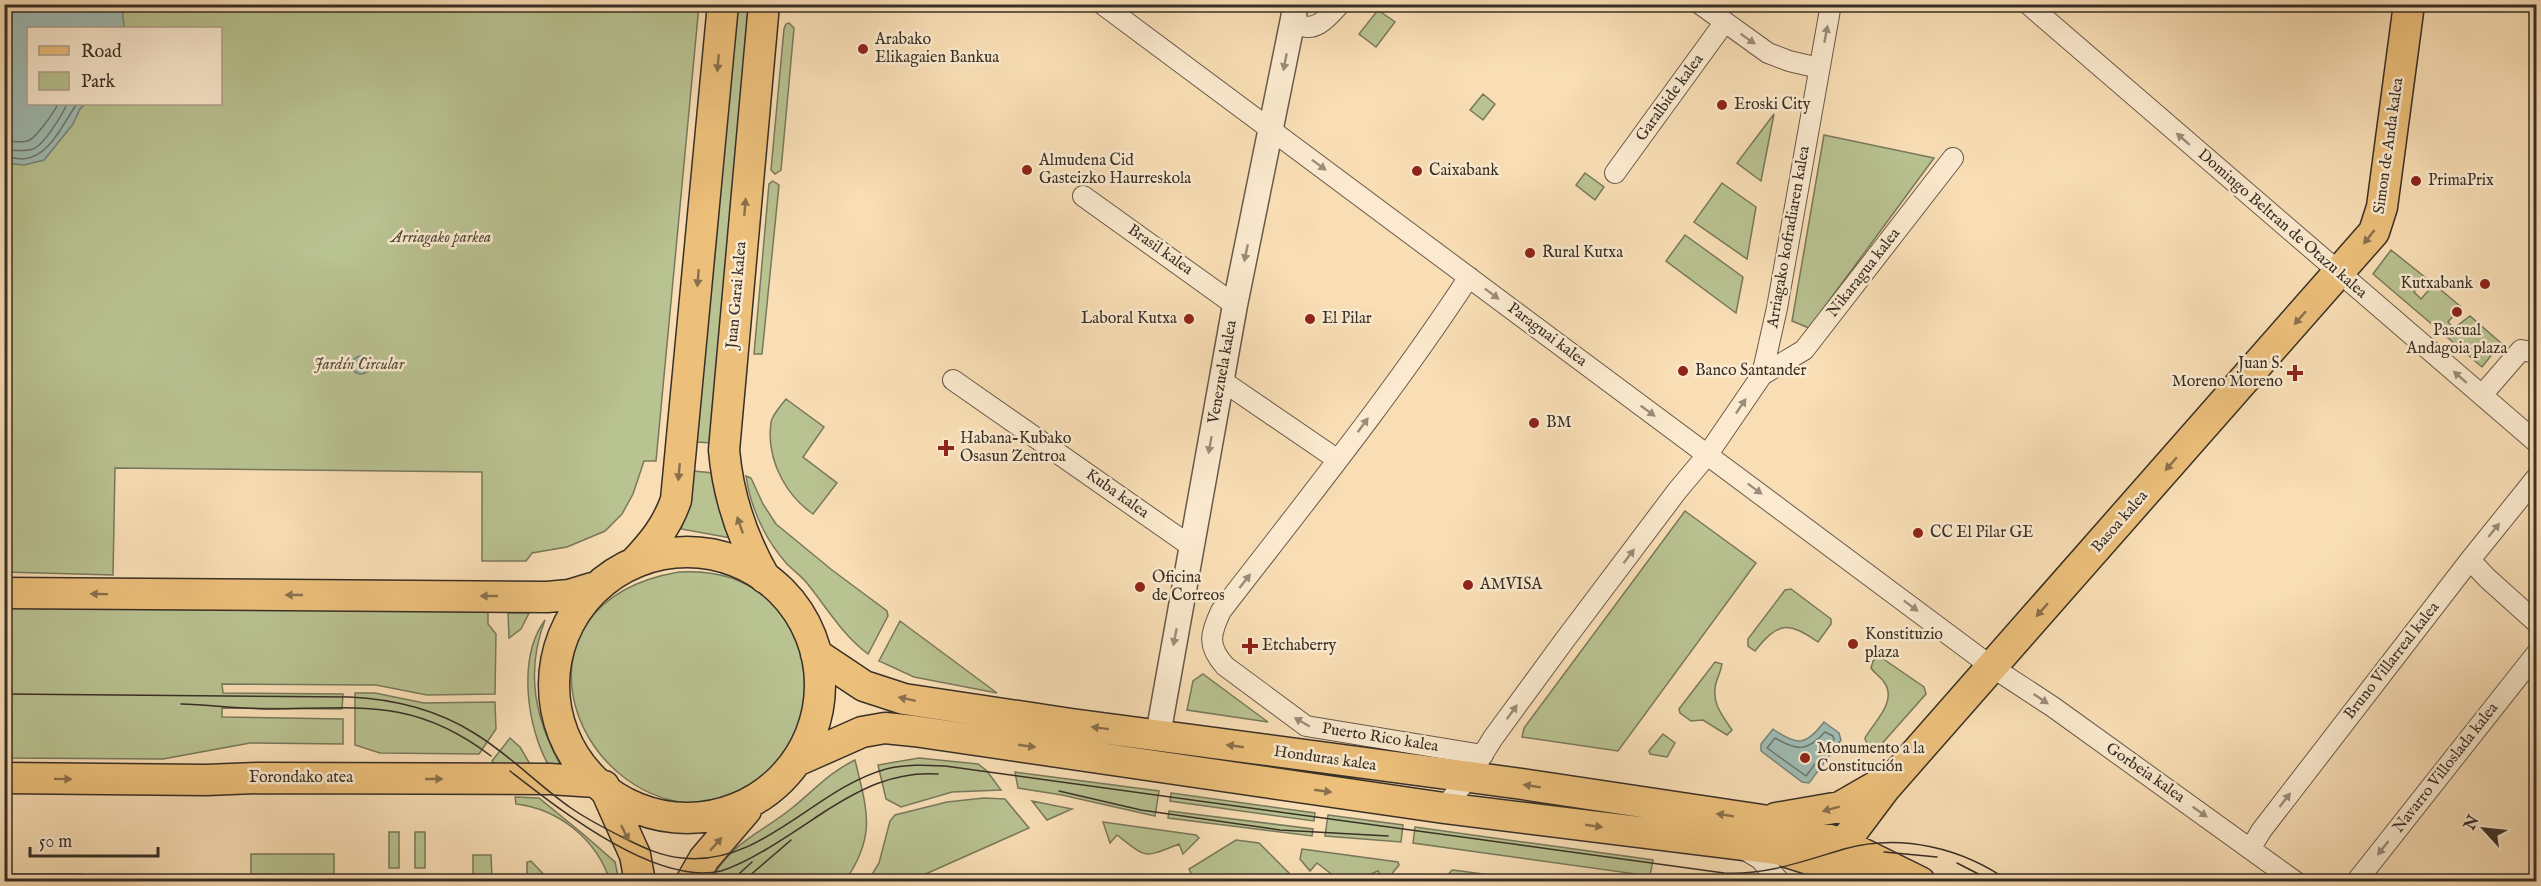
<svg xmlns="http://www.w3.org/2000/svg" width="2541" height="886" font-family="'IM FELL English',serif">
<rect width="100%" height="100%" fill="#f9deb5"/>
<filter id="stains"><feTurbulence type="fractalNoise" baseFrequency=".00333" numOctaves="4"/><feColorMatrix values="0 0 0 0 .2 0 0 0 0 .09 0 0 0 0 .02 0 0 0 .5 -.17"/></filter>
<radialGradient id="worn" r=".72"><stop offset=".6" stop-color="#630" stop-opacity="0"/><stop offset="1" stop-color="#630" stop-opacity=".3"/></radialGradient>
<!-- green -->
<path fill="#b9c291" stroke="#78785c" stroke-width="1.5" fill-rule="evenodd" d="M 4,5 L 699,5 L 656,461 L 644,461 L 633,494 L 622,514 L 605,531 L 567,547 L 532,553 L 526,561 L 482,561 L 482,472 L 115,468 L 113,575 L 5,572 ZM 28,28 L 220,28 L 220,104 L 28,104 Z
M 737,5 L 753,5 L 712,443 L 696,442 Z
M 1378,10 L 1395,22 L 1376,47 L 1359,34 Z
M 789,23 L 794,28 L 781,170 L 775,174 L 771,170 L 784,29 L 786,24 Z
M 1483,94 L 1495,104 L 1483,120 L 1470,110 Z
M 1774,114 L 1761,181 L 1737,163 Z
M 1824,135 L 1934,158 L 1809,328 L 1792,321 Z
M 1585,173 L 1604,187 L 1595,200 L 1576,185 Z
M 773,181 L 779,185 L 762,354 L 754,354 L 769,184 Z
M 1722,183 L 1756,207 L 1747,259 L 1694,222 Z
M 1685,235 L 1743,277 L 1736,313 L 1666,261 Z
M 2391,250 L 2426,278 L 2414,292 L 2421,299 L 2434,284 L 2461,307 L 2448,322 L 2454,328 L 2470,316 L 2501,343 L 2482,367 L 2373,274 Z
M 786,399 L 824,427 L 803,457 L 837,483 L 813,514 C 787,496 770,465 770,433 C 771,428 770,423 772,419 C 775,412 781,405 786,399 Z
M 693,471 L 714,473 L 731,538 L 681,529 L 690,500 Z
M 746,476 L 751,478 L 763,504 L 776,524 L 832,570 L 887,611 L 888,616 L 868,654 C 843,635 829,611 810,587 C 804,578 795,572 787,564 C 765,539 751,509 746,476 Z
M 1685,511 L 1756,563 L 1618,751 L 1522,737 L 1524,728 Z
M 679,572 C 838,562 847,784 718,802 C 577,822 492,604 679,572 Z
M 1791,589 L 1831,619 L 1831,624 L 1818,642 C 1788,621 1778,622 1755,651 L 1748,646 L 1748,639 L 1785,590 Z
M 5,607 L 488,612 L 488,624 L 496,634 L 495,694 L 427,695 L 376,685 L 222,684 L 223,693 L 343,694 L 342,709 L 222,708 L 222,717 L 343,719 L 343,744 L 250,743 L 163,759 L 5,758 Z
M 508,613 L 529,613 L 521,629 L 509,638 Z
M 545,620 C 525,672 535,719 561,766 L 549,766 C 527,728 517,658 545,620 Z
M 900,621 L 997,693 L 914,677 L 879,661 Z
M 1879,656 L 1924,687 L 1926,694 L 1878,748 C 1872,748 1866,745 1865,738 C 1874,722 1898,701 1884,682 C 1881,677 1875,674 1871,668 L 1873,661 Z
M 1715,662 L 1722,664 C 1721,671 1718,676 1716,683 C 1711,703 1722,715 1732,730 L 1727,735 L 1703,720 L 1691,721 L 1680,713 L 1679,709 Z
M 1203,674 L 1268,722 L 1187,710 L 1193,681 Z
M 355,693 L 375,693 L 424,703 L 495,702 L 496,729 L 479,754 L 380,753 L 355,745 Z
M 1663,734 L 1675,743 L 1667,757 L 1650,754 L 1649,751 Z
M 510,738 L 520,747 L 530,764 L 496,765 L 492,761 Z
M 919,758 L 978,764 L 987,771 L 1001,790 L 952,792 L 901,807 L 886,799 L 878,765 Z
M 855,760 C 867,810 877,835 845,881 L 710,881 C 732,841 760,834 792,808 C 813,791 830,772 855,760 Z
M 1015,772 L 1159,791 L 1155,816 L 1062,795 L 1018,788 Z
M 1171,793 L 1315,813 L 1314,821 L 1170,801 Z
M 515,797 L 539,798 L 583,834 L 615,862 L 619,881 L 610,881 C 597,840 559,809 516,804 Z
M 984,798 L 1005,799 L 1029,828 L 910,881 L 868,881 L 879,863 L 890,821 L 895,815 L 947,802 Z
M 1032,801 L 1072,809 L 1047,820 Z
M 1169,811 L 1313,829 L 1312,836 L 1168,818 Z
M 1328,815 L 1403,825 L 1401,842 L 1325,836 Z
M 1103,822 L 1196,835 L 1199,838 L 1183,854 L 1179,844 C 1143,858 1148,859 1117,835 L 1110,843 Z
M 1415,827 L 1653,860 L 1650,876 L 1413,843 Z
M 389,832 L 399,832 L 399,868 L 389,868 Z
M 415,832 L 425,832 L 425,868 L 415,868 Z
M 1236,840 L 1259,843 L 1297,881 L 1185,881 L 1193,878 L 1189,869 Z
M 1302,849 L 1398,862 L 1399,865 L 1386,881 L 1383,881 L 1378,871 C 1342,886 1347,886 1317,863 L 1310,871 L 1300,859 Z
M 251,854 L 334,854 L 334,881 L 251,881 Z
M 473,855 L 491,855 L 492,880 L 473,881 Z
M 531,861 L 549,880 L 549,881 L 527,881 L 527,862 Z
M 1452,870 L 1461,871 L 1534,881 L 1443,881 Z
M 14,874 L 82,874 L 88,881 L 21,881 Z"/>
<!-- water -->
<path fill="#9fbbb3" stroke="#76837b" stroke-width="1.5" d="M 5,4 L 122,5 L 124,28 L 28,28 L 28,104 L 85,104 L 80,109 L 73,124 L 44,160 L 24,165 L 5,163 Z
M352 365a9 9 0 1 1 18 0a9 9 0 1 1-18 0Z
M 1824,722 L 1839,733 L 1841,740 L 1809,783 L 1802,782 L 1761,751 L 1761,744 L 1773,729 C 1797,746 1806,746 1824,722 Z"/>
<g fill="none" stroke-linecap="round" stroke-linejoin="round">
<!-- shore -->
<path stroke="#6c756c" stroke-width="1.5" d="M 4,141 C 12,141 21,143 28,141 C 37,137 54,112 58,104
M 4,150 C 14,150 23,152 33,149 C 44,145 62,115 67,104
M 4,157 C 11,157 17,159 23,159 C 51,157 63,122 77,104
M 1825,732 L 1833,736 L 1834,739 L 1806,776 L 1767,748 L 1775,738 C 1797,751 1807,752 1825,732 Z"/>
<!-- minor casing -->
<g stroke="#685b4a" stroke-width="22">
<path id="minor" d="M 1102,4 L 1992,667 L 2053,707 L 2296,882
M 1700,4 L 1768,53 L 1789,61 L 1819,68
M 2028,4 L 2536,442
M 1295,10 L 1298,24 C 1315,34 1328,17 1340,4
M 1615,173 L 1724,23
M 1083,196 L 1235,305
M 1469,277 C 1393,393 1306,501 1221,611 C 1210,634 1207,646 1225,666 L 1306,726 L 1483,755
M 1762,375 L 1804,350 L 1953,158
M 953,380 L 1192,547
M 1221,380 L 1338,460
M 2482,395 L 2521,350 L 2536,353
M 2470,560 L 2487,578 L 2536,622
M 1444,808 L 1468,778 L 1493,738 L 1564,641 L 1677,491 L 1708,454 L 1762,375 L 1777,308 L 1831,4
M 1742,848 L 1760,859 L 1780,882
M 2251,848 L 2261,831 L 2470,560 L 2536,478
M 2356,882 L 2536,654"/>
</g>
<!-- tertiary casing -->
<g stroke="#685b4a" stroke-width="27">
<path id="tertiary" d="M 1158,735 L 1235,305 L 1296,4"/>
</g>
<!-- primary casing -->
<g stroke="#382f26" stroke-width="33">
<path id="primary" d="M 764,4 L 724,450 C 728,496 742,538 765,578
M554 685a133 133 0 1 1 266 0a133 133 0 1 1-266 0Z
M 634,563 C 653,543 667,526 676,500 L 723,4
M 4,593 L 547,597 L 569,595 L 592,588
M 816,654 L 864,686 L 904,699 L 1071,724 L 1522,784 L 1762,820 L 1843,844 L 1920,882
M 801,759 L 862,732 L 885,728 L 914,731 L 1444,808 L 1777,849 L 1812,860 L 1867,882
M 4,778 L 206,780 L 258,778 L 550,779 L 596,782
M 604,786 L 635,855 L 640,882
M 1776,818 L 1840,807 L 1880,784
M 1831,860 L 1885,788 L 2374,232 L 2382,207 L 2409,4
M 691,882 L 704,859 L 746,810"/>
</g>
<!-- minor -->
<use href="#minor" stroke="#fbeacf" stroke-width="20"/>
<!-- tertiary -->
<use href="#tertiary" stroke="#fbeacf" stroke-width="24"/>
<!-- primary -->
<use href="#primary" stroke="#ecbf7a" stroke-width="30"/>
<!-- tram -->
<path stroke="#382f26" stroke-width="1.5" d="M 4,694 L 349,697 C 394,699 436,709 474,733 C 509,754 538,785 571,808 C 588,820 608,830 626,839 C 644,848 661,856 682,858 C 762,867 814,789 886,769 C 906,764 925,765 945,766 L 1724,873 C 1767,875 1804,861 1844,849 C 1901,833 1963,848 2010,882
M 181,704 C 212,705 243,709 273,709 C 361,708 415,698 491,756
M 510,771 C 559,809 655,886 721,871 C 753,861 795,831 824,812 C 860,789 894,771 938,774
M 1059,791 L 1141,810 L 1280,830 L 1388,836
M 1884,852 L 1937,857
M 1957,863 L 1994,882
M 748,877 L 791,840
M 730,882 L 752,862"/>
</g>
<!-- one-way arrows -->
<defs><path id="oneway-solid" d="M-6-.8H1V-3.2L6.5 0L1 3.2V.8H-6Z" transform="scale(1.5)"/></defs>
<g fill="#9a8c7a">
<use href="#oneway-solid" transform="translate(1826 34) rotate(-79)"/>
<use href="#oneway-solid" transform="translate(1748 39) rotate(35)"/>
<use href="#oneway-solid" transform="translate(1285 62) rotate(101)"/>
<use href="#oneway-solid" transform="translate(2183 139) rotate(-139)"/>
<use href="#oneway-solid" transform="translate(1319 165) rotate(37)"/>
<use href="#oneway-solid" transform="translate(1246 253) rotate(102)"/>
<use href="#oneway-solid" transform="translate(1492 294) rotate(37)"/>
<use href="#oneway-solid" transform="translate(2460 377) rotate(-139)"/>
<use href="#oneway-solid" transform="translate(1741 406) rotate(-56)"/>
<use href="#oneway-solid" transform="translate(1648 411) rotate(36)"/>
<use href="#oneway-solid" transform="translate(1363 425) rotate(-54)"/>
<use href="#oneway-solid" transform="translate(1210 445) rotate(100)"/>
<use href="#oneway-solid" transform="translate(1755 489) rotate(37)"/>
<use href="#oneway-solid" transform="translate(2494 530) rotate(-51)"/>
<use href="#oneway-solid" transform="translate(1629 556) rotate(-53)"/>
<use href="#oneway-solid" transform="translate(1245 581) rotate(-52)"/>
<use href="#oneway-solid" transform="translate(1911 606) rotate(37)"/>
<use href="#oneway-solid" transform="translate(1175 637) rotate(101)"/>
<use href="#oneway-solid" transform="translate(2041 699) rotate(34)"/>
<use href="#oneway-solid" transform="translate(1512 712) rotate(-54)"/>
<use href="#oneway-solid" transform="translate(1302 722) rotate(-150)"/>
<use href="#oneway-solid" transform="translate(2285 800) rotate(-52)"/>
<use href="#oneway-solid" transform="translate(2200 812) rotate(35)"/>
<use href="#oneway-solid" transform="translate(2383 848) rotate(128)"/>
</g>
<g fill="#89704c">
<use href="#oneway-solid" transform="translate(718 63) rotate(95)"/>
<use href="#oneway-solid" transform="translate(745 207) rotate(-85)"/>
<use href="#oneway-solid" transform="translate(2369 237) rotate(128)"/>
<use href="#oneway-solid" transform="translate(698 278) rotate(95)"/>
<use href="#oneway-solid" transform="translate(2300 318) rotate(131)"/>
<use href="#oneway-solid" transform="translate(2171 464) rotate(131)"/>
<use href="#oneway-solid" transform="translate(679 472) rotate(95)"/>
<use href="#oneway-solid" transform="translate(740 525) rotate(-109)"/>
<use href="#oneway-solid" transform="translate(99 594) rotate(-179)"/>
<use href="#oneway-solid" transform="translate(294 595) rotate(-180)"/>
<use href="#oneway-solid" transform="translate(489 596) rotate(180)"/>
<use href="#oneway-solid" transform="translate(2042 610) rotate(131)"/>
<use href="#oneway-solid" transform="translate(907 699) rotate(-168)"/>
<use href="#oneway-solid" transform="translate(1100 728) rotate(-173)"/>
<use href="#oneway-solid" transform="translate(1027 746) rotate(8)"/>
<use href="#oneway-solid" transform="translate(1235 746) rotate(-172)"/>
<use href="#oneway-solid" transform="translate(63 779) rotate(1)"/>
<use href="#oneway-solid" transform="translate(434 779)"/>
<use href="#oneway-solid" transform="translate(1532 786) rotate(-171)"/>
<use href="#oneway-solid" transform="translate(1323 791) rotate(8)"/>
<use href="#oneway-solid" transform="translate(1831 809) rotate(165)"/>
<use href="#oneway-solid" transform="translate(1725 815) rotate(-171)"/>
<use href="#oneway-solid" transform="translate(1594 826) rotate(8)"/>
<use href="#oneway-solid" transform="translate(625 833) rotate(64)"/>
<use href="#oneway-solid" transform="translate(716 844) rotate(-49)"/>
</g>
<!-- markers -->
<g fill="#8f2418" stroke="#fbeacf" stroke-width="2">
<circle cx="863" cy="49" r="6"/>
<circle cx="1722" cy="105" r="6"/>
<circle cx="1027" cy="170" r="6"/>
<circle cx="1417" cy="171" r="6"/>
<circle cx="2416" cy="181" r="6"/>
<circle cx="1530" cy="253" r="6"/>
<circle cx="2485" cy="284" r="6"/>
<circle cx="2457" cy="312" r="6"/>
<circle cx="1189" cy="319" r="6"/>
<circle cx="1310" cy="319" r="6"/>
<circle cx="1683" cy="371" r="6"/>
<path d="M2292 364h6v6h6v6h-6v6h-6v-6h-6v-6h6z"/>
<circle cx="1534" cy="423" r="6"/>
<path d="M943 439h6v6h6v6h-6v6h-6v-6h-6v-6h6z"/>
<circle cx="1918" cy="533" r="6"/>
<circle cx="1468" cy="585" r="6"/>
<circle cx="1140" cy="587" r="6"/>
<circle cx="1853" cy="644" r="6"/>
<path d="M1247 637h6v6h6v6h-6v6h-6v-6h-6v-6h6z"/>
<circle cx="1805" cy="758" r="6"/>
</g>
<g text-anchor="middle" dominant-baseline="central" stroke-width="5" stroke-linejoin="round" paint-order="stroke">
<!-- poi labels -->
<g font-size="16" fill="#382f26" stroke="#fbeacf" text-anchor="start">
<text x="875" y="40">Arabako<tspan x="875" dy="18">Elikagaien Bankua</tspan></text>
<text x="1734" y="105">Eroski City</text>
<text x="1039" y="161">Almudena Cid<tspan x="1039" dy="18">Gasteizko Haurreskola</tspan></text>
<text x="1429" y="171">Caixabank</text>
<text x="2428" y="181">PrimaPrix</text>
<text x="1542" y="253">Rural Kutxa</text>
<text x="2473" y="284" text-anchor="end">Kutxabank</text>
<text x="1177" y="319" text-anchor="end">Laboral Kutxa</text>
<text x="1322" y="319">El Pilar</text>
<text x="2457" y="331" text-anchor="middle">Pascual<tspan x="2457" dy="18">Andagoia plaza</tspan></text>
<text x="2283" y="364" text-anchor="end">Juan S.<tspan x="2283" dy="18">Moreno Moreno</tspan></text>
<text x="1695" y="371">Banco Santander</text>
<text x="1546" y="423">BM</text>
<text x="960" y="439">Habana-Kubako<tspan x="960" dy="18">Osasun Zentroa</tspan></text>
<text x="1930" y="533">CC El Pilar GE</text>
<text x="1152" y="578">Oficina<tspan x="1152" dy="18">de Correos</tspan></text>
<text x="1480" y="585">AMVISA</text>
<text x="1865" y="635">Konstituzio<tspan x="1865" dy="18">plaza</tspan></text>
<text x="1262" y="646">Etchaberry</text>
<text x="1817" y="749">Monumento a la<tspan x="1817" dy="18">Constitución</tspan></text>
</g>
<!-- street labels -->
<g font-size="16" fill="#382f26" stroke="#fbeacf">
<text transform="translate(1670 98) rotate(-54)">Garalbide kalea</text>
<text transform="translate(2389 146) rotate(-82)">Simon de Anda kalea</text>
<text transform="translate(2282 224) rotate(41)">Domingo Beltran de Otazu kalea</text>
<text transform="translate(1789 237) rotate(-80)">Arriagako kofradiaren kalea</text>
<text transform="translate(1160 250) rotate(35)">Brasil kalea</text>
<text transform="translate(1864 273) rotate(-52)">Nikaragua kalea</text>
<text transform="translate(737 295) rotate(-85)">Juan Garai kalea</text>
<text transform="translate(1547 335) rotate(37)">Paraguai kalea</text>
<text transform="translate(1223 372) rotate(-80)">Venezuela kalea</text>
<text transform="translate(1117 494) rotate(35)">Kuba kalea</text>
<text transform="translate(2120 522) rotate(-49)">Basoa kalea</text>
<text transform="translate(2392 661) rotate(-52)">Bruno Villarreal kalea</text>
<text transform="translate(1380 738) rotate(9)">Puerto Rico kalea</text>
<text transform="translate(1325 759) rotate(8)">Honduras kalea</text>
<text transform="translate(2446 768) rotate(-52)">Navarro Villoslada kalea</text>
<text transform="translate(2145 773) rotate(35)">Gorbeia kalea</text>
<text x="301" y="778">Forondako atea</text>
</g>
<!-- park labels -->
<g font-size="16" font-style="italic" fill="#524c3b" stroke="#fbeacf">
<text x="441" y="238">Arriagako parkea</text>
<text x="359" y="365">Jardín Circular</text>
</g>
</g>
<!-- margin -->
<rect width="2541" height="886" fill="none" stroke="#f9deb5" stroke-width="24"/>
<rect x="6" y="6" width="2529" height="874" fill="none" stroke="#382f26" stroke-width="3"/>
<rect x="12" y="12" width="2517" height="862" fill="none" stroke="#382f26" stroke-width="1.5"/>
<!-- legend -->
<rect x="27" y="27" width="195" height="78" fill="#fbeacf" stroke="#ad9f8b" stroke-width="1.5"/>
<rect x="39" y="46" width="30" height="9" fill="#ecbf7a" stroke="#ad9f8b" stroke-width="1.5"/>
<text x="81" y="57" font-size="18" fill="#382f26">Road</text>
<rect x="39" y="72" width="30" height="18" fill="#b9c291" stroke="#ad9f8b" stroke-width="1.5"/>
<text x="81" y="87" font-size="18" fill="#382f26">Park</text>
<!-- north arrow -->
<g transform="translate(2484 829) rotate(297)" stroke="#fbeacf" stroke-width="4.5" paint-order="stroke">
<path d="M0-4.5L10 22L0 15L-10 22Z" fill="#382f26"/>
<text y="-9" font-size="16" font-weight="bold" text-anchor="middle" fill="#382f26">N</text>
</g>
<!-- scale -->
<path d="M30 847v9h128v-9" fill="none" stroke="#382f26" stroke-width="3"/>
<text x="39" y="847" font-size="18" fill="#382f26" stroke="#fbeacf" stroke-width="4.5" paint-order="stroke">50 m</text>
<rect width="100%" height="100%" filter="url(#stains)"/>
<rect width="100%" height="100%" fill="url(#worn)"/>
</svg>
